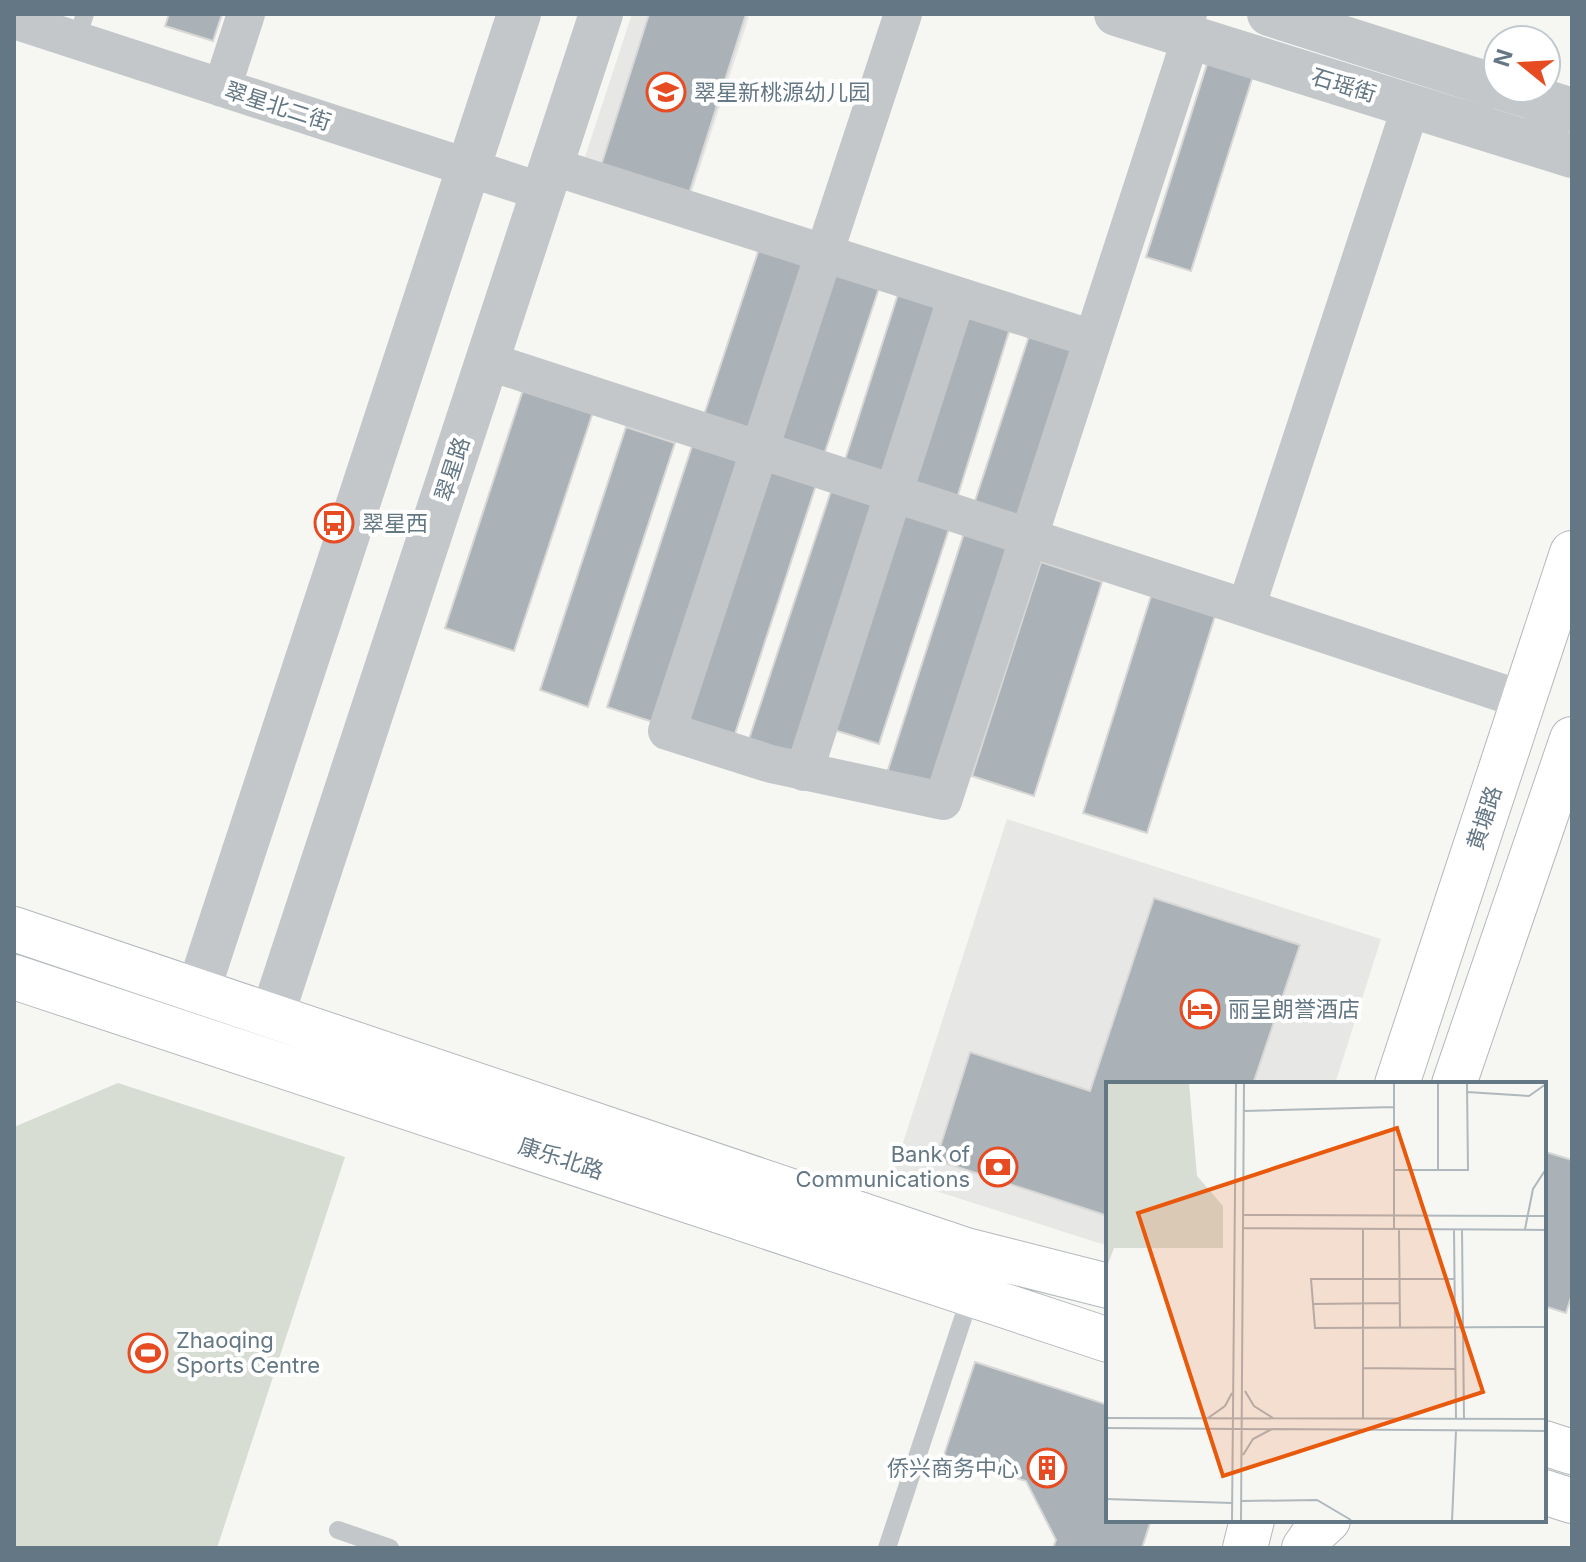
<svg xmlns="http://www.w3.org/2000/svg" width="1586" height="1562" font-family="Inter,'Noto Sans SC',sans-serif">
<rect width="100%" height="100%" fill="#f6f6f2"/>
<!-- built -->
<path fill="#e7e8e6" d="M 632,14 L 741,14 L 749,17 L 689,201 L 582,166 Z
M 1007,819 L 1381,939 L 1335,1084 L 1108,1084 L 1108,1246 L 892,1177 Z"/>
<!-- garden -->
<path fill="#d7ddd3" d="M 118,1083 L 345,1157 L 217,1548 L 14,1548 L 14,1127 Z"/>
<!-- building -->
<path fill="#aab2b8" stroke="#d7d7d5" stroke-width="2" d="M 169,14 L 222,14 L 213,41 L 165,26 Z
M 649,14 L 746,14 L 687,200 L 599,172 Z
M 1208,61 L 1253,76 L 1191,271 L 1146,257 Z
M 762,240 L 811,257 L 752,434 L 703,418 Z
M 830,265 L 881,282 L 823,458 L 772,442 Z
M 900,288 L 948,303 L 892,478 L 844,463 Z
M 965,307 L 1012,322 L 957,498 L 909,483 Z
M 1032,327 L 1084,344 L 1024,524 L 973,507 Z
M 524,387 L 594,409 L 514,651 L 445,628 Z
M 626,427 L 675,443 L 588,707 L 540,690 Z
M 693,443 L 742,460 L 656,723 L 607,707 Z
M 769,466 L 817,482 L 731,746 L 682,730 Z
M 833,485 L 882,501 L 796,765 L 746,748 Z
M 898,512 L 949,529 L 879,744 L 828,728 Z
M 964,533 L 1017,549 L 938,796 L 885,779 Z
M 1041,562 L 1102,582 L 1034,796 L 972,776 Z
M 1151,596 L 1215,616 L 1147,833 L 1083,813 Z
M 1154,898 L 1300,945 L 1253,1084 L 1108,1084 L 1108,1216 L 936,1160 L 970,1052 L 1090,1091 Z
M 1546,1152 L 1572,1160 L 1572,1294 L 1566,1313 L 1544,1306 Z
M 975,1362 L 1105,1404 L 1108,1410 L 1108,1520 L 1151,1520 L 1142,1548 L 1053,1548 L 1056,1540 L 1026,1481 L 944,1455 Z"/>
<g fill="none" stroke-linecap="round" stroke-linejoin="round">
<!-- secondary casing -->
<g stroke="#b3b9bd" stroke-width="46">
<path id="secondary" d="M 14,929 L 966,1250 L 1108,1286
M 14,977 L 1108,1340
M 1397,1084 L 1572,553
M 1454,1084 L 1572,739
M 1544,1443 L 1572,1452
M 1544,1492 L 1572,1501
M 1245,1548 L 1252,1520
M 1304,1548 L 1315,1532 L 1328,1520"/>
</g>
<!-- service -->
<path stroke="#c3c7ca" stroke-width="18" d="M 76,41 L 85,14
M 338,1530 L 390,1548
M 887,1548 L 971,1294"/>
<!-- minor -->
<path stroke="#c3c7ca" stroke-width="38" d="M 903,14 L 667,731 L 771,764 L 943,801 L 1186,53 L 1181,34 L 1188,14
M 14,20 L 543,192
M 222,88 L 246,14
M 1411,106 L 1246,608 L 1523,700
M 551,166 L 1093,339
M 487,361 L 1246,608
M 804,772 L 957,296"/>
<!-- tertiary -->
<path stroke="#c3c7ca" stroke-width="44" d="M 1116,14 L 1572,156
M 1269,14 L 1498,87
M 1502,88 L 1572,110
M 198,991 L 519,14
M 272,1016 L 601,14"/>
<!-- secondary -->
<use href="#secondary" stroke="#fff" stroke-width="44"/>
</g>
<!-- icons -->
<defs>
<g id="school-ring" transform="scale(2)"><circle r="9.5" fill="#fff" stroke="#e74b22" stroke-width="1.5"/><path d="M0-5L7-2L0 1L-7-2ZM-4 1L0 2.5L4 1V4Q0 6-4 4Z" fill="#e74b22"/></g>
<g id="bus-ring" transform="scale(2)"><circle r="9.5" fill="#fff" stroke="#e74b22" stroke-width="1.5"/><path d="M-5-6H5V4H4V6H2V4H-2V6H-4V4H-5ZM-3.5-4V0h7V-4ZM-3.5 1.2v1.5H-2V1.2ZM2 1.2v1.5H3.5V1.2Z" fill="#e74b22"/></g>
<g id="hotel-ring" transform="scale(2)"><circle r="9.5" fill="#fff" stroke="#e74b22" stroke-width="1.5"/><path d="M-6-4.5h1.5V1H6V5H4.5V3h-9V5H-6ZM-4 0a1.8 1.8 0 1 1 3.6 0ZM.5 0V-2.5h3Q6-2.5 6 0Z" fill="#e74b22"/></g>
<g id="bank-ring" transform="scale(2)"><circle r="9.5" fill="#fff" stroke="#e74b22" stroke-width="1.5"/><path d="M-6-4H6V4H-6ZM0-2.3a2.3 2.3 0 1 0 0 4.6a2.3 2.3 0 1 0 0-4.6Z" fill="#e74b22"/></g>
<g id="stadium-ring" transform="scale(2)"><circle r="9.5" fill="#fff" stroke="#e74b22" stroke-width="1.5"/><path d="M0-5a6.5 5 0 1 0 0 10a6.5 5 0 1 0 0-10ZM-3.5-1.8h7v3.6h-7Z" fill="#e74b22"/></g>
<g id="building-ring" transform="scale(2)"><circle r="9.5" fill="#fff" stroke="#e74b22" stroke-width="1.5"/><path d="M-4-6H4V6H1V3H-1V6H-4ZM-2.5-4.3h1.7v1.8h-1.7ZM.8-4.3h1.7v1.8H.8ZM-2.5-1h1.7V.8h-1.7ZM.8-1h1.7V.8H.8Z" fill="#e74b22"/></g>
</defs>
<g fill-rule="evenodd">
<use href="#school-ring" x="666" y="92"/>
<use href="#bus-ring" x="334" y="523"/>
<use href="#hotel-ring" x="1200" y="1009"/>
<use href="#bank-ring" x="998" y="1167"/>
<use href="#stadium-ring" x="148" y="1353"/>
<use href="#building-ring" x="1047" y="1468"/>
</g>
<g text-anchor="middle" dominant-baseline="central" stroke-width="8" stroke-linejoin="round" paint-order="stroke">
<!-- street labels -->
<g font-size="22" fill="#647784" stroke="#fff">
<text transform="translate(1344 85) rotate(17)">石瑶街</text>
<text transform="translate(278 106) rotate(18)">翠星北二街</text>
<text transform="translate(452 469) rotate(-72)">翠星路</text>
<text transform="translate(1484 818) rotate(-72)">黄塘路</text>
<text transform="translate(561 1158) rotate(18)">康乐北路</text>
</g>
<!-- poi labels -->
<g font-size="22" fill="#647784" stroke="#fff" text-anchor="start">
<text x="694" y="92">翠星新桃源幼儿园</text>
<text x="362" y="523">翠星西</text>
<text x="1228" y="1009">丽呈朗誉酒店</text>
<text x="970" y="1154" text-anchor="end">Bank of<tspan x="970" dy="25">Communications</tspan></text>
<text x="176" y="1340">Zhaoqing<tspan x="176" dy="25">Sports Centre</tspan></text>
<text x="1019" y="1468" text-anchor="end">侨兴商务中心</text>
</g>
</g>
<!-- overview -->
<g transform="translate(1106 1082)">
<rect width="440" height="440" fill="#f6f6f2"/>
<path d="M 0,1 L 83,1 L 91,94 L 117,124 L 117,166 L 8,166 L 0,187 Z" fill="#d7ddd3"/>
<path fill="none" stroke="#afb8bc" stroke-width="2" d="M 288,1 L 288,147M 332,1 L 332,88M 361,10 L 423,14 L 440,2M 138,29 L 288,25M 288,88 L 362,88 L 361,1M 137,133 L 440,134M 137,146 L 440,148M 257,147 L 257,286M 293,147 L 294,246M 348,147 L 350,338M 356,147 L 358,338M 419,147 L 427,107 L 440,87M 348,197 L 205,197 L 209,246 L 440,245M 206,222 L 294,221M 139,309 L 148,324 L 167,336M 0,336 L 440,337M 102,336 L 119,324 L 126,311M 257,337 L 257,286 L 350,287M 0,346 L 440,349M 137,373 L 147,357 L 166,347M 0,417 L 126,421M 136,419 L 211,418 L 245,438M 126,439 L 130,1M 135,439 L 138,1M 346,439 L 350,349"/>
<path fill="#e8590c" fill-opacity="0.15" stroke="#e8590c" stroke-width="4" d="M 291,46 L 377,310 L 117,394 L 32,131 Z"/>
<rect width="440" height="440" fill="none" stroke="#647784" stroke-width="4"/>
</g>
<!-- border -->
<rect width="1586" height="1562" fill="none" stroke="#647784" stroke-width="32"/>
<!-- north arrow -->
<g transform="translate(1522 64) rotate(288)"><circle r="38" fill="#ffffff" stroke="#c1c9ce" stroke-width="2"/>
<path d="M0-6L14 30L0 20L-14 30Z" fill="#e74b22"/>
<text y="-12" font-size="22" font-weight="bold" text-anchor="middle" fill="#647784">N</text>
</g>
</svg>
